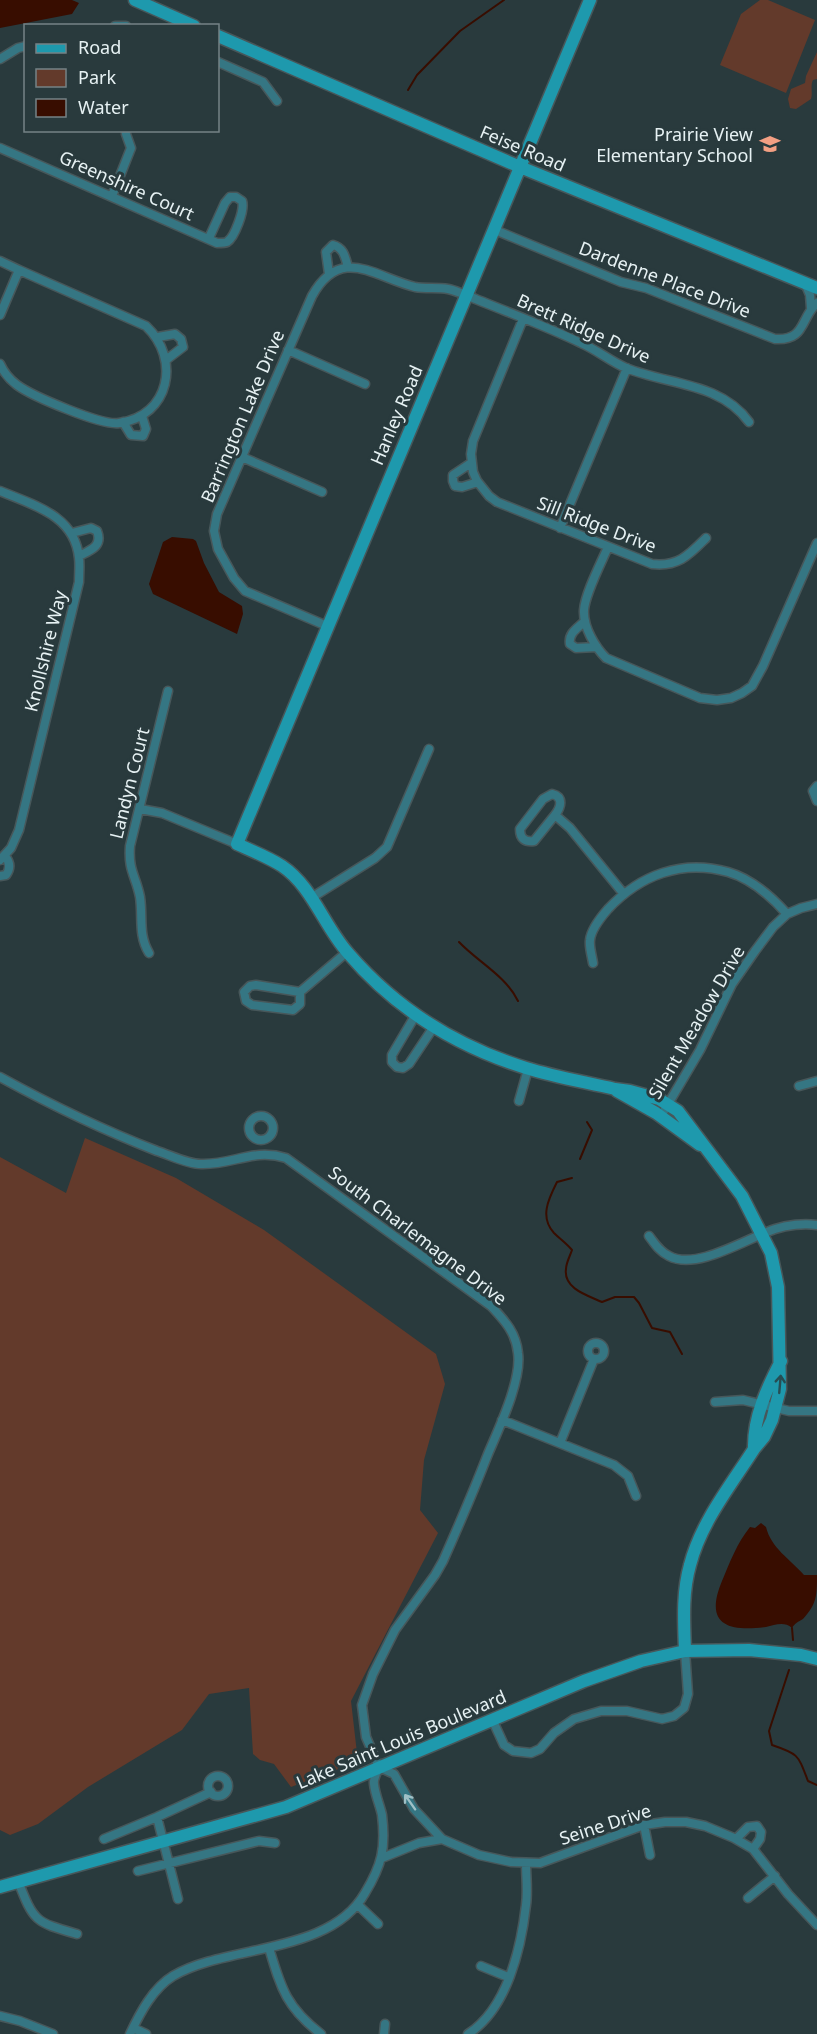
<svg xmlns="http://www.w3.org/2000/svg" width="817" height="2034" font-family="'Noto Sans',sans-serif">
<rect width="100%" height="100%" fill="#293a3d"/>
<!-- green -->
<path fill="#633a2b" d="M 760,0 L 768,0 L 815,20 L 786,93 L 720,65 L 741,14 Z
M 817,52 L 817,79 L 813,80 C 810,86 813,93 811,99 L 796,109 L 790,108 L 788,99 L 791,89 L 805,83 L 806,76 Z
M 85,1138 L 176,1178 L 264,1230 L 436,1354 L 445,1384 L 424,1460 L 420,1510 L 438,1533 L 351,1701 L 358,1762 L 291,1787 L 274,1764 L 260,1760 L 253,1754 L 249,1688 L 209,1694 L 182,1730 L 88,1787 L 38,1824 L 10,1835 L 0,1830 L 0,1157 L 66,1193 Z"/>
<!-- water -->
<path fill="#380d00" d="M 0,0 L 72,0 L 79,3 L 72,14 L 0,28 Z
M 172,537 L 193,539 L 196,541 L 204,563 L 219,592 L 242,606 L 243,614 L 237,634 L 153,594 L 149,584 L 163,542 Z
M 761,1523 L 766,1527 C 771,1548 790,1559 804,1575 L 817,1575 C 817,1595 817,1604 803,1619 C 798,1622 795,1623 792,1628 C 784,1621 775,1625 766,1627 C 727,1632 704,1624 722,1581 C 730,1562 737,1543 750,1527 L 755,1528 Z"/>
<g fill="none" stroke-linecap="round" stroke-linejoin="round">
<!-- stream -->
<path stroke="#380d00" stroke-width="2" d="M 408,90 L 417,75 L 460,31 L 504,0
M 459,942 C 478,962 506,976 518,1001
M 580,1159 L 592,1130 L 587,1122
M 572,1178 L 557,1182 C 549,1198 539,1217 554,1233 C 560,1239 566,1243 572,1250 C 570,1256 566,1263 566,1269 C 563,1289 589,1296 602,1302 L 615,1297 L 634,1297 L 639,1303 L 652,1328 L 670,1332 L 682,1354
M 792,1628 L 793,1640
M 789,1670 L 769,1731 L 772,1745 C 799,1754 798,1755 808,1781 L 817,1785"/>
<!-- street casing -->
<g stroke="#47575a" stroke-width="11">
<path id="street" d="M 115,26 L 126,26
M 0,59 L 18,48 L 26,46
M 218,62 L 263,82 L 277,101
M 0,148 L 217,243 C 220,243 225,243 227,242 C 235,237 245,209 242,201 L 236,197 L 230,197 L 225,203 L 209,238
M 112,196 L 131,148 L 126,134
M 495,230 L 621,282 L 646,288 L 775,339 C 806,341 800,318 817,303
M 0,261 L 19,270
M 329,274 L 326,252 L 333,245 C 344,248 345,257 348,267
M 805,283 L 810,295 L 811,308
M 0,315 L 19,270 L 146,326 C 181,359 170,416 119,423 C 102,426 32,396 17,385 C 9,379 4,373 0,364
M 523,319 L 473,441 L 471,454 L 473,472 L 477,481 L 489,496 L 497,502 L 652,564 C 678,567 689,555 706,538
M 158,337 L 175,334 L 181,339 L 183,347 L 166,360
M 288,350 L 365,384
M 123,422 L 131,435 L 143,436 L 146,429 L 142,416
M 242,457 L 322,492
M 471,463 L 453,475 L 453,481 L 455,486 L 462,487 L 478,482
M 0,491 C 33,505 75,515 79,558 C 80,565 79,574 79,582 L 19,830 L 11,848 L 0,860
M 560,528 L 627,368
M 72,533 L 91,528 L 97,531 C 103,546 91,550 79,556
M 608,547 C 601,563 585,594 584,610 C 583,627 595,647 606,658 L 700,698 L 717,700 L 731,698 L 742,693 L 752,686 L 763,666 L 817,543
M 585,621 C 578,628 568,633 570,644 L 576,648 L 597,647
M 327,626 L 245,591 L 234,578 L 218,549 L 214,531 L 217,514 L 312,296 C 341,244 374,277 415,287 C 426,289 437,287 448,289 C 454,290 460,293 466,295 C 504,311 544,325 581,343 C 597,350 610,361 626,368 C 668,385 720,382 749,422
M 817,786 L 813,791 L 817,801
M 140,809 L 162,813 L 237,844
M 555,815 L 534,841 C 525,842 520,839 520,829 L 543,799 L 552,794 C 564,797 561,807 555,815 L 570,828 L 623,893
M 0,876 L 6,875 C 11,868 10,862 5,856
M 311,898 L 375,858 L 387,847 L 429,749
M 149,953 C 138,935 143,917 140,897 C 136,876 128,871 130,846 L 168,691
M 593,963 C 592,956 589,947 590,940 C 591,930 601,917 608,909 C 640,875 682,859 728,872 C 752,879 771,896 787,914
M 300,992 L 300,1004 L 293,1010 L 252,1005 L 246,1001 L 244,992 L 250,986 L 256,985 L 300,992 L 347,952
M 415,1016 L 392,1055 L 392,1062 L 397,1067 L 403,1068 L 409,1064 L 433,1028
M 0,1077 C 51,1105 103,1130 157,1151 C 170,1155 187,1164 201,1164 C 233,1165 253,1148 286,1158 L 491,1306 C 504,1320 516,1332 518,1353 C 522,1380 499,1428 488,1454 C 474,1490 459,1525 443,1561 L 435,1575 L 395,1630 L 373,1674 L 362,1705 L 366,1737 L 379,1767
M 799,1086 L 817,1081
M 519,1101 L 528,1069
M249 1128a12 12 0 1 1 24 0a12 12 0 1 1-24 0Z
M 661,1116 L 700,1050 L 732,984 L 755,951 L 773,927 L 787,914 L 801,908 L 817,904
M 649,1236 C 655,1244 660,1252 669,1256 C 697,1271 747,1238 775,1229 C 787,1225 804,1223 817,1225
M588 1351a8 8 0 1 1 16 0a8 8 0 1 1-16 0Z
M 715,1402 L 743,1400 L 789,1411 L 817,1411
M 502,1420 L 614,1465 L 628,1476 L 636,1496
M 560,1443 L 594,1359
M 492,1719 L 504,1745 L 513,1751 L 531,1753 L 540,1749 L 554,1733 L 574,1719 L 601,1711 L 627,1711 L 662,1719 L 674,1716 L 684,1708 L 688,1694 L 685,1651
M 379,1767 L 394,1774 L 414,1809 L 442,1839 L 479,1855 L 511,1862 L 540,1863 L 644,1825 L 665,1822 L 686,1822 L 705,1826 L 734,1838 L 753,1849 L 788,1894 L 817,1925
M208 1786a10 10 0 1 1 20 0a10 10 0 1 1-20 0Z
M 157,1817 L 178,1899
M 644,1825 L 650,1855
M 104,1839 L 157,1817 L 211,1792
M 736,1839 L 748,1827 L 757,1826 L 761,1832 L 760,1839 L 753,1849
M 382,1858 L 419,1843 L 442,1839
M 138,1871 L 259,1841 L 275,1843
M 18,1881 C 34,1922 35,1922 77,1934
M 748,1898 L 775,1876
M 358,1905 L 378,1924
M 269,1948 C 281,1988 286,2007 321,2034
M 481,1966 L 508,1977
M 0,2016 L 20,2021 L 53,2034
M 133,2028 L 146,2034
M 130,2034 C 140,2013 153,1988 173,1976 C 227,1944 330,1955 365,1893 C 382,1865 386,1848 382,1815 C 380,1805 375,1795 374,1784 C 373,1779 377,1772 379,1767
M 384,2034 L 385,2024
M 468,2034 C 507,2009 521,1949 526,1905 C 528,1891 526,1877 526,1863"/>
</g>
<!-- secondary casing -->
<g stroke="#47575a" stroke-width="15">
<path id="secondary" d="M 135,0 L 194,26
M 590,0 L 237,844 C 252,851 268,857 282,866 C 312,886 324,926 348,953 C 396,1009 455,1046 526,1068 C 555,1077 585,1082 615,1089 L 630,1091 L 659,1099 L 678,1111 L 742,1196 L 771,1253 L 778,1287 L 780,1389 L 772,1420 L 764,1437 L 754,1449 C 753,1418 767,1388 781,1361
M 218,36 L 520,167 L 817,288
M 617,1091 L 656,1113 L 700,1145
M 685,1651 C 684,1622 682,1593 690,1565 C 701,1522 731,1485 754,1449
M 0,1887 L 286,1807 L 584,1681 L 641,1661 L 685,1651 L 749,1650 L 801,1655 L 817,1659"/>
</g>
<!-- street -->
<use href="#street" stroke="#357683" stroke-width="8"/>
<!-- secondary -->
<use href="#secondary" stroke="#1e99ad" stroke-width="12"/>
</g>
<!-- one-way arrows -->
<defs><path id="oneway-shaft" d="M-6 0H5M1.5-3L5.5 0L1.5 3" fill="none" stroke-width="1.6" stroke-linecap="round" stroke-linejoin="round" transform="scale(1.5)"/></defs>
<use stroke="#274d53" href="#oneway-shaft" transform="translate(780 1384) rotate(-85)"/>
<use stroke="#9fc0c6" href="#oneway-shaft" transform="translate(410 1802) rotate(-125)"/>
<!-- icons -->
<defs>
<g id="school-bare" transform="scale(1.62)"><path d="M0-5L7-2L0 1L-7-2ZM-4 1L0 2.5L4 1V4Q0 6-4 4Z" fill="#f39f83" stroke="#293a3d" stroke-width="2.5" paint-order="stroke"/></g>
</defs>
<g fill-rule="evenodd">
<use href="#school-bare" x="770" y="144"/>
</g>
<g text-anchor="middle" dominant-baseline="central" stroke-width="6" stroke-linejoin="round" paint-order="stroke">
<!-- poi labels -->
<g font-size="18" fill="#e6f1f3" stroke="#293a3d" text-anchor="end">
<text x="753" y="134">Prairie View<tspan x="753" dy="21">Elementary School</tspan></text>
</g>
<!-- street labels -->
<g font-size="18" fill="#e6f1f3" stroke="#293a3d">
<text transform="translate(523 148) rotate(23)">Feise Road</text>
<text transform="translate(127 185) rotate(24)">Greenshire Court</text>
<text transform="translate(665 279) rotate(21)">Dardenne Place Drive</text>
<text transform="translate(584 328) rotate(24)">Brett Ridge Drive</text>
<text transform="translate(396 415) rotate(-67)">Hanley Road</text>
<text transform="translate(242 416) rotate(-67)">Barrington Lake Drive</text>
<text transform="translate(597 524) rotate(21)">Sill Ridge Drive</text>
<text transform="translate(45 651) rotate(-76)">Knollshire Way</text>
<text transform="translate(129 783) rotate(-76)">Landyn Court</text>
<text transform="translate(696 1022) rotate(-60)">Silent Meadow Drive</text>
<text transform="translate(418 1235) rotate(37)">South Charlemagne Drive</text>
<text transform="translate(401 1739) rotate(-23)">Lake Saint Louis Boulevard</text>
<text transform="translate(605 1824) rotate(-18)">Seine Drive</text>
</g>
</g>
<!-- legend -->
<rect x="24" y="24" width="195" height="108" fill="#293a3d" stroke="#758386" stroke-width="1.5"/>
<rect x="36" y="44" width="30" height="9" fill="#1e99ad" stroke="#758386" stroke-width="1.5"/>
<text x="78" y="54" font-size="18" fill="#e6f1f3">Road</text>
<rect x="36" y="69" width="30" height="18" fill="#633a2b" stroke="#758386" stroke-width="1.5"/>
<text x="78" y="84" font-size="18" fill="#e6f1f3">Park</text>
<rect x="36" y="99" width="30" height="18" fill="#380d00" stroke="#758386" stroke-width="1.5"/>
<text x="78" y="114" font-size="18" fill="#e6f1f3">Water</text>
</svg>
